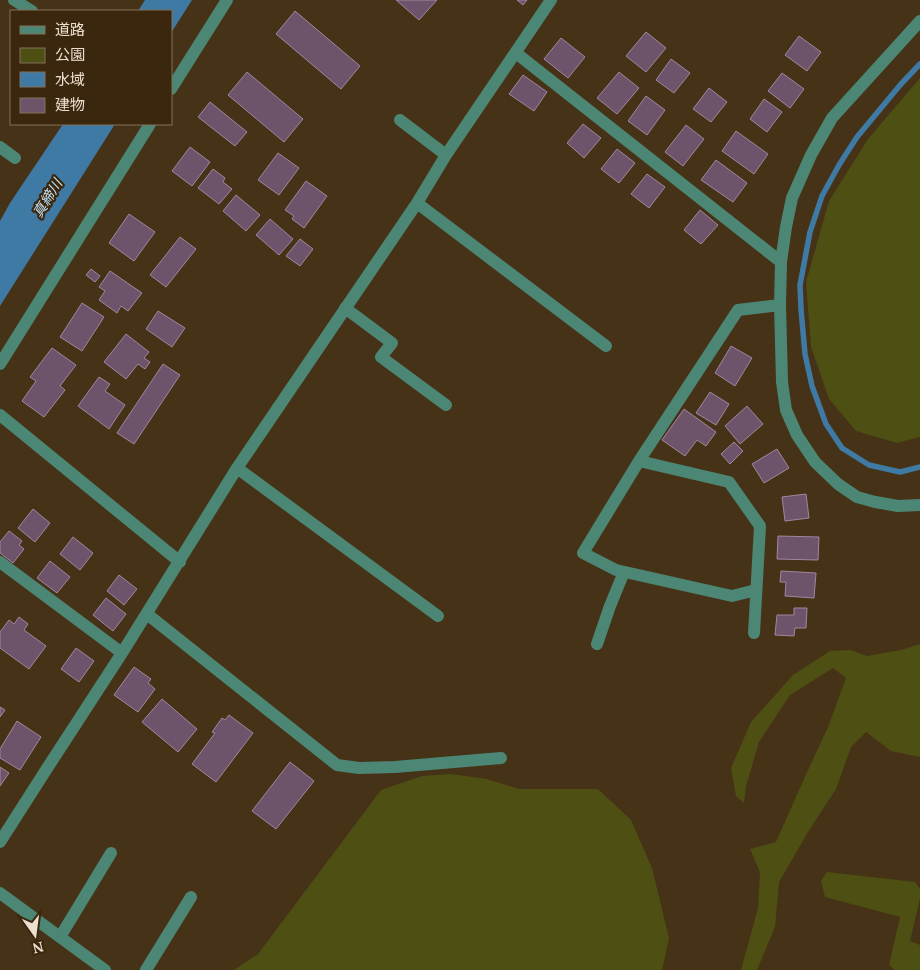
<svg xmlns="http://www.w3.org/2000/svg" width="920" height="970" font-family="'PT Serif','Noto Sans JP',serif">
<rect width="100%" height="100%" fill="#463217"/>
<!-- green -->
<path fill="#4e4f13" d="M 920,78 L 920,437 L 897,443 L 856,431 L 829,399 L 811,347 L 806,282 L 829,201 L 868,139 Z
M 920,644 L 920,757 L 891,751 L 866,732 L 851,747 L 836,789 L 808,832 L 779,882 L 775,927 L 757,970 L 741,970 L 758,908 L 760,872 L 750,849 L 776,842 L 803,781 L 828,727 L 846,678 L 833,668 L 790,695 L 759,742 L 746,786 L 744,803 L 736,796 L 731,768 L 751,722 L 793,675 L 830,651 L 850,650 L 867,656 L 901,650 Z
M 451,774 L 487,779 L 519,789 L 598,789 L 631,820 L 652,868 L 669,938 L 662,970 L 234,970 L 258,954 L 381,790 L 422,776 Z
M 827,872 L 915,882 L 920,889 L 920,898 L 910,941 L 920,945 L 920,970 L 895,970 L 889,965 L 900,917 L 825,897 L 821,881 Z"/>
<!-- water -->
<path fill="#3f7aa4" d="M 145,0 L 192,0 L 171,33 L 171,11 L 138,11 Z
M 63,124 L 115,124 L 0,306 L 0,221 L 10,203 Z"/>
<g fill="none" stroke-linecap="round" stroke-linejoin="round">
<!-- stream -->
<path stroke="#3f7aa4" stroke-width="5.5" d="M 920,64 L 901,84 L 857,137 L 839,165 L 822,196 L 810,232 L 800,285 L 801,309 L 805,354 L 812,386 L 826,424 L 842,448 L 869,465 L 900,472 L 920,467"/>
</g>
<!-- building -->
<path fill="#6e546b" stroke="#a3869f" d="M 396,0 L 437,0 L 419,20 Z
M 517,0 L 527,0 L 523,5 Z
M 295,11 L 360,66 L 341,89 L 276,34 Z
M 646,32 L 666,48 L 646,72 L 626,56 Z
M 799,36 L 821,52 L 807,71 L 785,55 Z
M 561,38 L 585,57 L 568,78 L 544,59 Z
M 671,59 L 690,73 L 674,93 L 656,80 Z
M 247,72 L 303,119 L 284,142 L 228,95 Z
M 619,72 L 639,88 L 617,114 L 597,98 Z
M 782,73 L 804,89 L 790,108 L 768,91 Z
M 523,75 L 547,92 L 534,111 L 509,94 Z
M 709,88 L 727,102 L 711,122 L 693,109 Z
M 646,96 L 665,110 L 647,135 L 628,121 Z
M 764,99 L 782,112 L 767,132 L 750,119 Z
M 210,102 L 247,132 L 235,146 L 198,117 Z
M 583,124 L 601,138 L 584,158 L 567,143 Z
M 686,125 L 704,139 L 683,166 L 665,152 Z
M 736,131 L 768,154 L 754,174 L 722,151 Z
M 190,147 L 210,162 L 192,186 L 172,171 Z
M 617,149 L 635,163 L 619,183 L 601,169 Z
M 278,153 L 299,168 L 279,195 L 258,180 Z
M 716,160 L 747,183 L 733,202 L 701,180 Z
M 213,169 L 225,178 L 223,182 L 232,189 L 219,204 L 198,188 Z
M 647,174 L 665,187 L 649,208 L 631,194 Z
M 306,181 L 327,196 L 304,228 L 292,219 L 294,216 L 285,210 Z
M 236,195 L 260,215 L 246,231 L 223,211 Z
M 700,210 L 718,225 L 701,244 L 684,230 Z
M 129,214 L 155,232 L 134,261 L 109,243 Z
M 270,219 L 293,239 L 279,255 L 256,235 Z
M 180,237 L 196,249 L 166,287 L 150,275 Z
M 300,239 L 313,249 L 300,266 L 286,256 Z
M 91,269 L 100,276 L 95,282 L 86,275 Z
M 110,271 L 142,293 L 128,311 L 121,306 L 117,313 L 99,300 L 105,291 L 99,287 Z
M 82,303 L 104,317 L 82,351 L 60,337 Z
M 158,311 L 185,328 L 172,347 L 146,329 Z
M 126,334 L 149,352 L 144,358 L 150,362 L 145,369 L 138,364 L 126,379 L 104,362 Z
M 731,346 L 752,358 L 735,386 L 715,373 Z
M 52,348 L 76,365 L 60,386 L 65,390 L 44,417 L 22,401 L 36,381 L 30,377 Z
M 163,364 L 180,375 L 134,444 L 117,433 Z
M 99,377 L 110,384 L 105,391 L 125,405 L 109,429 L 78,406 Z
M 710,392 L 729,404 L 716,425 L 696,413 Z
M 747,406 L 763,424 L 740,444 L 725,426 Z
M 684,409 L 716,432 L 706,446 L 697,440 L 685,456 L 662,440 Z
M 734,442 L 743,451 L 730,464 L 721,454 Z
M 777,449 L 789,468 L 764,483 L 752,464 Z
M 806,494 L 809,518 L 785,521 L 782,497 Z
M 33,509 L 50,523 L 35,542 L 18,528 Z
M 9,531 L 22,541 L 19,545 L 24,549 L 13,563 L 0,553 L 0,542 Z
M 778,536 L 819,537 L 818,560 L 777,559 Z
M 73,537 L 93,553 L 80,570 L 60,554 Z
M 50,561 L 70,577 L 57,593 L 37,578 Z
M 781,571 L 816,573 L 814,598 L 785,596 L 786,582 L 780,582 Z
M 119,575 L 137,589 L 124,605 L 107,591 Z
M 106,598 L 126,614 L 113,631 L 93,615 Z
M 794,608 L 807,608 L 806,628 L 795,628 L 794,636 L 775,635 L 777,615 L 794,615 Z
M 19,617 L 28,624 L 24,630 L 46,646 L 29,669 L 0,648 L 0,632 L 9,620 L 14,624 Z
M 76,648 L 94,661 L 79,682 L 61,669 Z
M 134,667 L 151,679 L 148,683 L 155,689 L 138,712 L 114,695 Z
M 162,699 L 197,729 L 178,752 L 142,722 Z
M 0,707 L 5,710 L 0,717 Z
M 229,715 L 253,733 L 216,782 L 192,764 L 215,733 L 212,732 L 222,718 L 225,720 Z
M 17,721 L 41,737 L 20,770 L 0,758 L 0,749 Z
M 290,762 L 314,781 L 276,829 L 252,811 Z
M 0,767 L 9,773 L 0,786 Z"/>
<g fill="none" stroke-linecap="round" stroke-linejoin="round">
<!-- minor -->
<path stroke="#4c8775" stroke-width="12" d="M 14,0 L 32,11
M 920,21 L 832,118 L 811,155 L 792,198 L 786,227 L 781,262 L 780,305 L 782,382 L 786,410 L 797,435 L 815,462 L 838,484 L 857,497 L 875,502 L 898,506 L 920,505
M 516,53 L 781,262
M 171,89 L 227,0
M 400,120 L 446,155
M 0,147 L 15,158
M 417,203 L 606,346
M 345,308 L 392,343 L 381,357 L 446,405
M 0,364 L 150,124
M 0,415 L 180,562
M 639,461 L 729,482 L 760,526 L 754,633
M 237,468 L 438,616
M 0,562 L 122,653
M 756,590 L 732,596 L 616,570 L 583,553 L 639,461 L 738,310 L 780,305
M 147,614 L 337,765 L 359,768 L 395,767 L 501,758
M 597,644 L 610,606 L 624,572
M 0,842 L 46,770 L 122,653 L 237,468 L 417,203 L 446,155 L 551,0
M 0,893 L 105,970
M 60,937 L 111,853
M 146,970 L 191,897"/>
</g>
<g text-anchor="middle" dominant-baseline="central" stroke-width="4.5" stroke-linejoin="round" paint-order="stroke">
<!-- water labels -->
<g font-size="14" font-style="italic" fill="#c2e2fa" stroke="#3b270d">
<text transform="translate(47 198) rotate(-58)">真締川</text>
</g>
</g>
<!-- legend -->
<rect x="10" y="10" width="162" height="115" fill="#3b270d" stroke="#82715b"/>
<rect x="20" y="26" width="25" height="8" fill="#4c8775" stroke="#82715b"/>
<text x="55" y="35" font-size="15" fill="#ecdfd0">道路</text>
<rect x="20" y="48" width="25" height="15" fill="#4e4f13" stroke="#82715b"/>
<text x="55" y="60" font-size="15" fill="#ecdfd0">公園</text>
<rect x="20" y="72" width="25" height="15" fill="#3f7aa4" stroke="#82715b"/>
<text x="55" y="85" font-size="15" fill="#ecdfd0">水域</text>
<rect x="20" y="98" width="25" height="15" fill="#6e546b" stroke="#82715b"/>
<text x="55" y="110" font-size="15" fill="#ecdfd0">建物</text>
<!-- north arrow -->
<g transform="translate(35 935) rotate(166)" stroke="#3b270d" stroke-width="4" paint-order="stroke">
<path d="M0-4L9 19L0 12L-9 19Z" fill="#ecdfd0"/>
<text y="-8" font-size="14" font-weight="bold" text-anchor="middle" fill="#ecdfd0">N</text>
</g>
</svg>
